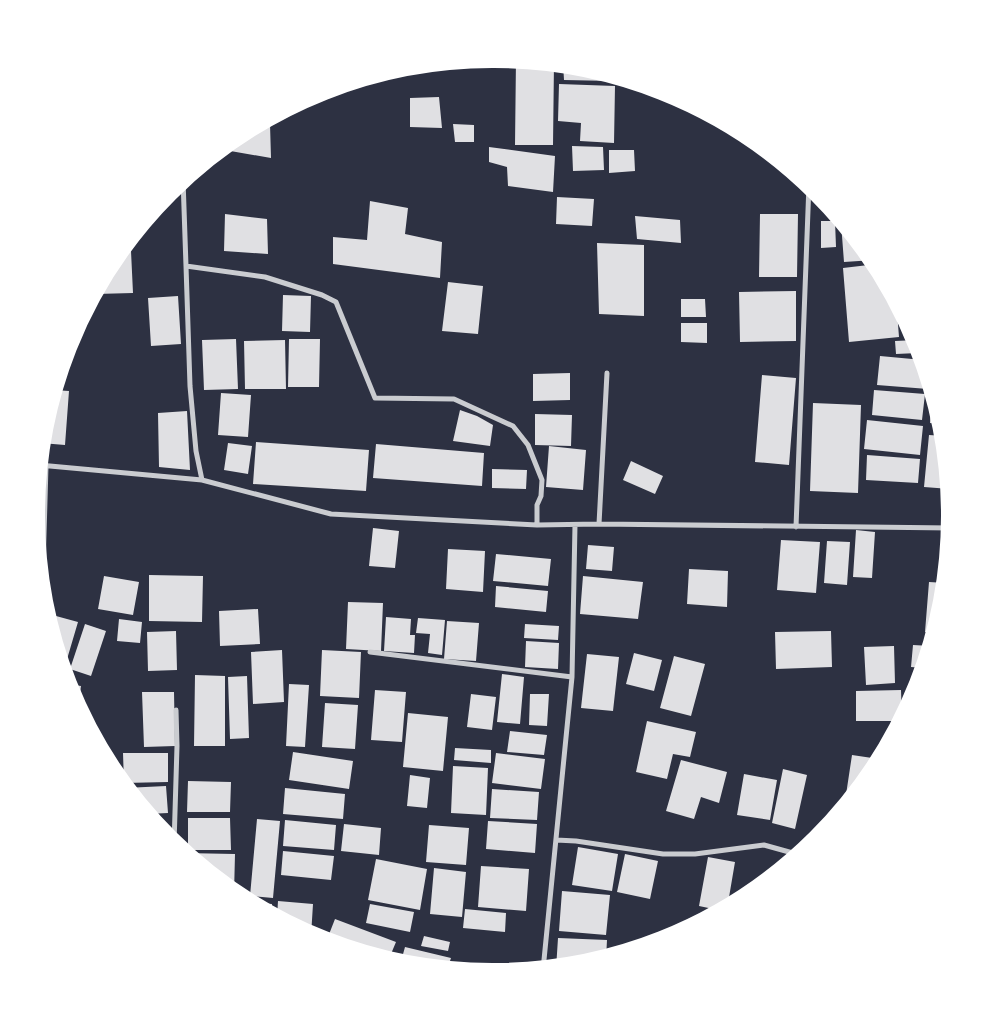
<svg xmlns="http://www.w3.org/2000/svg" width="986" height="1031" font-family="Manrope,sans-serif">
<rect width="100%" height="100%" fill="#2d3142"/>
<!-- building -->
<path fill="#e0e0e3" d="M 516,58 L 554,62 L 553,145 L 515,145 Z
M 563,63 L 583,65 L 613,74 L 613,81 L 564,80 Z
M 559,84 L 615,86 L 614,143 L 580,141 L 581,123 L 558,121 Z
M 439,97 L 442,128 L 410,127 L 410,98 Z
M 259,122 L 270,124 L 271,158 L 219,149 L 238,133 Z
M 453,124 L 474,125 L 474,142 L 455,142 Z
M 572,146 L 603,147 L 604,170 L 573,171 Z
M 489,147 L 555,156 L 553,192 L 508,186 L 507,167 L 489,162 Z
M 609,150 L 634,150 L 635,171 L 609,173 Z
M 557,197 L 594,199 L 592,226 L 556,224 Z
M 370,201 L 408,208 L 405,234 L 442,242 L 440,278 L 333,264 L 333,237 L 367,240 Z
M 225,214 L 267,219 L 268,254 L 224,251 Z
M 760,214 L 798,214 L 797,277 L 759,277 Z
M 635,216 L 680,220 L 681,243 L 637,239 Z
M 821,221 L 835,221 L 836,247 L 821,248 Z
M 841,223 L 844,223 L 874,260 L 844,262 Z
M 132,235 L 131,245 L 124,244 Z
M 597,243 L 644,245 L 644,316 L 599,314 Z
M 131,251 L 133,293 L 96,294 L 96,288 L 111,260 L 118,252 Z
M 877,264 L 896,299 L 899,337 L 849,342 L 843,268 Z
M 448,282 L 483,286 L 478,334 L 442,331 Z
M 796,291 L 796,341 L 740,342 L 739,292 Z
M 283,295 L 311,296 L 310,332 L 282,331 Z
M 178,296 L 181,344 L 151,346 L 148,298 Z
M 681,299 L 705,299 L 706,317 L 681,317 Z
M 904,318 L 905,318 L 915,335 L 903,335 Z
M 681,323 L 707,323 L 707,343 L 681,342 Z
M 236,339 L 238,389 L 204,390 L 202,340 Z
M 289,339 L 320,339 L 319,387 L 288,387 Z
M 285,340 L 286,389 L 245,389 L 244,341 Z
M 917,340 L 918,353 L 896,354 L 895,341 Z
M 880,356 L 923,360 L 929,377 L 928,389 L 877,385 Z
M 570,373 L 570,400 L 533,401 L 533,374 Z
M 762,375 L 796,378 L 789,465 L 755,462 Z
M 932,388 L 942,421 L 943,424 L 930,423 Z
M 53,390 L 69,391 L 65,445 L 41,443 L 43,426 Z
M 874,390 L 925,394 L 922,420 L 872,415 Z
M 221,393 L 251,395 L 248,437 L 218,435 Z
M 813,403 L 861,405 L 858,493 L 810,491 Z
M 460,410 L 477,416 L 493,425 L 490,446 L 453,441 Z
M 187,411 L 190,470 L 159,467 L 158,413 Z
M 535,414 L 572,415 L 571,446 L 535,445 Z
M 867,420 L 923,426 L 920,455 L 864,449 Z
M 929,435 L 944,436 L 950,489 L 924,487 Z
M 256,442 L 369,450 L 366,491 L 253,484 Z
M 228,443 L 252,446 L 248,474 L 224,470 Z
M 376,444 L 484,453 L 482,486 L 373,478 Z
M 549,446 L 586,450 L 583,490 L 546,487 Z
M 867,455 L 920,459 L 918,483 L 866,480 Z
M 631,461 L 663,476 L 655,494 L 623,480 Z
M 492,469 L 527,470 L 526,489 L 492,488 Z
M 373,528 L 399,531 L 395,568 L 369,566 Z
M 856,530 L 875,532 L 872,578 L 853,577 Z
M 781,540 L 820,542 L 816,593 L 777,590 Z
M 827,541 L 850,542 L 847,585 L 824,583 Z
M 588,545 L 614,547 L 612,571 L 586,569 Z
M 448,549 L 485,551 L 483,592 L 446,589 Z
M 496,554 L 551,559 L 548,586 L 493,581 Z
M 689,569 L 728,571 L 727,607 L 687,604 Z
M 149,575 L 203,576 L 202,622 L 149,621 Z
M 104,576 L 139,582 L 133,615 L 98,609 Z
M 583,576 L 643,582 L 638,619 L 580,614 Z
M 929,582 L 946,583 L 943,605 L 935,633 L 925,632 Z
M 496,586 L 548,591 L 546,612 L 495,607 Z
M 348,602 L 383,603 L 381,651 L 346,649 Z
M 258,609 L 260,644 L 220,646 L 219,611 Z
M 45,613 L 78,622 L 65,666 L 61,664 Z
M 386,617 L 411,619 L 410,635 L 415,635 L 414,653 L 384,651 Z
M 418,618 L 445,620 L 442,655 L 428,653 L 430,634 L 416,633 Z
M 119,619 L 142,622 L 140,643 L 117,641 Z
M 447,621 L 479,623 L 476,661 L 444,659 Z
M 85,624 L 106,631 L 91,676 L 70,669 Z
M 525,624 L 559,626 L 558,640 L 524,638 Z
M 176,631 L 177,670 L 148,671 L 147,632 Z
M 831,631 L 832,667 L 776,669 L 775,632 Z
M 526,641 L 559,643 L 558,669 L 525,667 Z
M 913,645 L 931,646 L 924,668 L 911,667 Z
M 894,646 L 895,683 L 866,685 L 864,647 Z
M 282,650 L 284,702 L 253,704 L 251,652 Z
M 322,650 L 361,652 L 359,698 L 320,696 Z
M 634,653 L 662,660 L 654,691 L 626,684 Z
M 587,654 L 619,657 L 613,711 L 581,708 Z
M 674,656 L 705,664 L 691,716 L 660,708 Z
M 502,674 L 524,677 L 520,724 L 497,722 Z
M 195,675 L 225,676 L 225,746 L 194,746 Z
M 247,676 L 249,738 L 230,739 L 228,677 Z
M 66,684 L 81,686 L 78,708 L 69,691 Z
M 289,684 L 309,685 L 305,747 L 286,746 Z
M 375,690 L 406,692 L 402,742 L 371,740 Z
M 901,690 L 902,721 L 856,721 L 856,691 Z
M 142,692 L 174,692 L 175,746 L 144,747 Z
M 471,694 L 496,697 L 492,730 L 467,727 Z
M 530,694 L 549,694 L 547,726 L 529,725 Z
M 325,703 L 358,705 L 355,749 L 322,747 Z
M 408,713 L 448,717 L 443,771 L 403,767 Z
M 647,721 L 696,732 L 690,757 L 673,754 L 667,779 L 636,772 Z
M 510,731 L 547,735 L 544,755 L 507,752 Z
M 455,748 L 491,750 L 491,763 L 454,760 Z
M 293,752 L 353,761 L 349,789 L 289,780 Z
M 123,753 L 168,753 L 168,782 L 124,783 Z
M 496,753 L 545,759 L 541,789 L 492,783 Z
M 852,755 L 879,759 L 879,763 L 875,771 L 844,808 Z
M 681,760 L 727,772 L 719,803 L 701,797 L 694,819 L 666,811 Z
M 453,766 L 488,768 L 486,815 L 451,813 Z
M 783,769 L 807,775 L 795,829 L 772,823 Z
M 744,774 L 777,780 L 770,820 L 737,815 Z
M 410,775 L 430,778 L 427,808 L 407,806 Z
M 188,781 L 231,782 L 230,812 L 187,812 Z
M 166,786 L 168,813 L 147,814 L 125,788 Z
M 285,788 L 345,794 L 343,819 L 283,814 Z
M 492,789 L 539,792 L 537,820 L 490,818 Z
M 188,818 L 230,818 L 231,850 L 188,850 Z
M 257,819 L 280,821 L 273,898 L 250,896 Z
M 285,820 L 336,825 L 334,850 L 283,846 Z
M 488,821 L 537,824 L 535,853 L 486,849 Z
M 344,824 L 381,828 L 379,855 L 341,851 Z
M 429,825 L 469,828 L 466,865 L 426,862 Z
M 578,847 L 618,854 L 612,891 L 572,885 Z
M 283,851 L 334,856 L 331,880 L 281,875 Z
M 184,853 L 235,854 L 234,894 Z
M 625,854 L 658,861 L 650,899 L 617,892 Z
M 708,857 L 735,862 L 727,909 L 723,911 L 699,906 Z
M 376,859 L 427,869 L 420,910 L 368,900 Z
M 481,866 L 529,869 L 526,911 L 478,907 Z
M 434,868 L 466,872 L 462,917 L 430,914 Z
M 562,891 L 610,895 L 606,935 L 559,931 Z
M 733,896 L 746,899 L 730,907 Z
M 278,901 L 313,904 L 311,936 L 277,918 Z
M 247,902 L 272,904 L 272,915 L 254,906 Z
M 370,904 L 414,912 L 410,932 L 366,923 Z
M 465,909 L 506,913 L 505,932 L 463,928 Z
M 335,919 L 396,942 L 388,961 L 326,942 Z
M 424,936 L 450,942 L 448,951 L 421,946 Z
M 558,938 L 607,940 L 606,959 L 582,966 L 556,969 Z
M 405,947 L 451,958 L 447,970 L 400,965 Z"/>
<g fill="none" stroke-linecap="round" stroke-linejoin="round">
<!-- minor -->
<path stroke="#caccd0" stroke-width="5" d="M 183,179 L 186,266 L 265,277 L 322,295 L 336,302 L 375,398 L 454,399 L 513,426 L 528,445 L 542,480 L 541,496 L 537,505 L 537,525
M 186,266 L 190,386 L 196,451 L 202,480
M 39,465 L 202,480 L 331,514 L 537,525 L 599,524 L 951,528
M 599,524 L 607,373
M 796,527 L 809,184
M 42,603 L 46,466
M 370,652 L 572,677
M 556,840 L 576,841 L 663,854 L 695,854 L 764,845 L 800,855
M 174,845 L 177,746 L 176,710
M 543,970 L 572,677 L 575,525"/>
</g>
<!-- crop -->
<path d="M0 0H986V1031H0ZM492 65H494A450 450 0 0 1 944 515V516A450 450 0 0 1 494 966H492A450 450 0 0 1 42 516V515A450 450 0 0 1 492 65Z" fill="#fff" fill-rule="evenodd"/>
<path fill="none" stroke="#fff" stroke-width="6" d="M492 65H494A450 450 0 0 1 944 515V516A450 450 0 0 1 494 966H492A450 450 0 0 1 42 516V515A450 450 0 0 1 492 65Z"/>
</svg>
